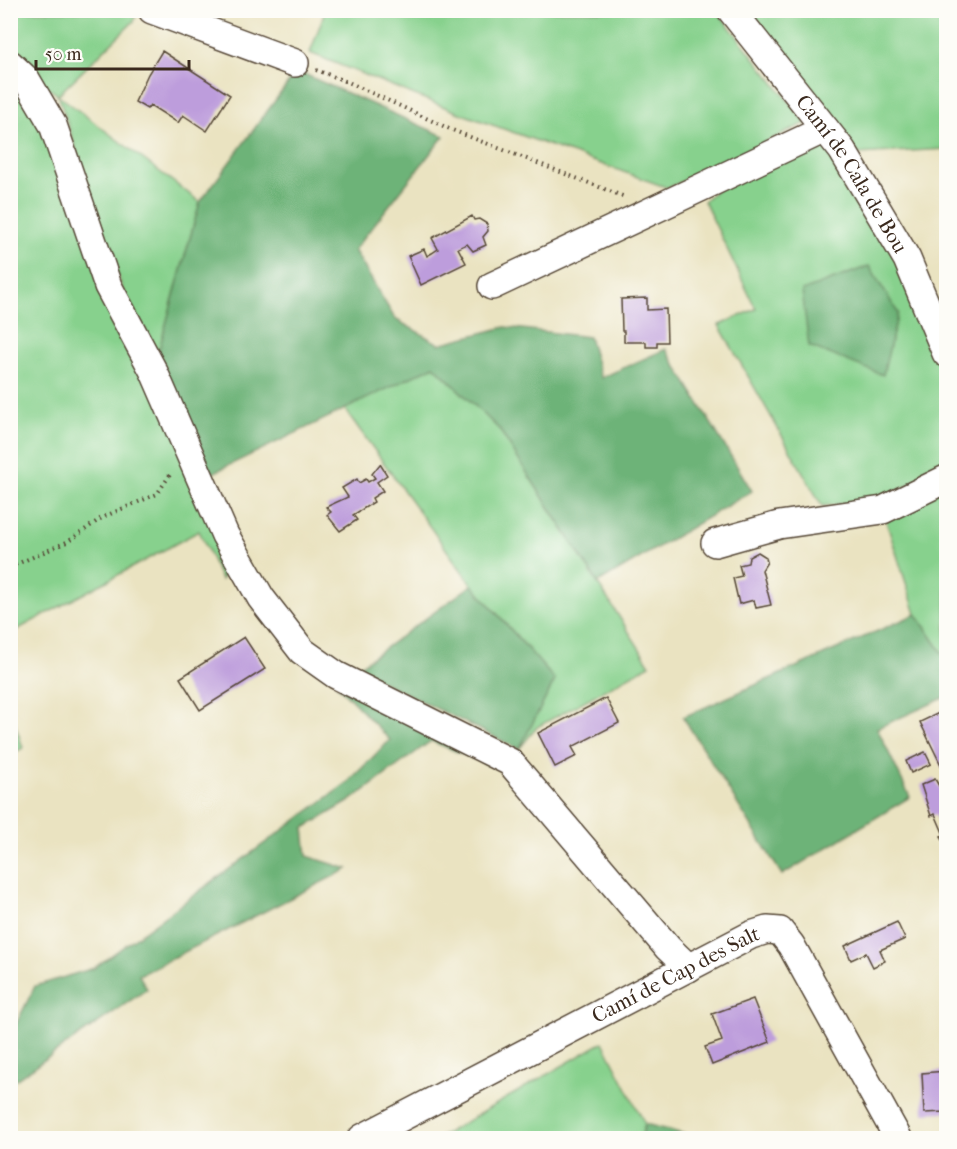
<svg xmlns="http://www.w3.org/2000/svg" width="957" height="1149" font-family="'IM FELL French Canon',serif">
<rect width="100%" height="100%" fill="#fdfcf7"/>
<filter id="ink" filterUnits="userSpaceOnUse"><feTurbulence type="fractalNoise" baseFrequency=".0167" numOctaves="2"/><feDisplacementMap in="SourceGraphic" scale="12" xChannelSelector="R" yChannelSelector="G"/><feConvolveMatrix kernelMatrix="1 2 1 2 8 2 1 2 1" color-interpolation-filters="sRGB"/></filter>
<filter id="wash" filterUnits="userSpaceOnUse"><feTurbulence type="fractalNoise" baseFrequency=".008" numOctaves="4" result="noise"/><feDisplacementMap in="SourceGraphic" scale="24" xChannelSelector="R" yChannelSelector="G"/><feGaussianBlur stdDeviation="1.35" result="paint"/><feColorMatrix in="noise" values="0 0 0 0 0 0 0 0 0 0 0 0 0 0 0 0 0 1.4 0 .05"/><feComposite in="paint" operator="in"/></filter>
<g filter="url(#wash)">
<rect width="100%" height="100%" fill="#eae3c1"/>
<!-- green -->
<path fill="#87d18d" stroke="#617e56" stroke-width="1.5" d="M 10,11 L 137,12 L 134,21 L 58,95 L 200,202 L 158,353 L 124,294 L 58,95 L 45,86 L 11,47 Z
M 325,11 L 717,11 L 806,123 L 668,188 L 462,114 L 310,53 Z
M 746,11 L 946,11 L 946,149 L 858,154 Z
M 10,74 L 46,126 L 231,564 L 221,580 L 199,531 L 11,633 Z
M 817,139 L 831,147 L 899,260 L 941,363 L 946,381 L 946,466 L 879,500 L 822,506 L 719,325 L 756,309 L 704,201 L 728,179 Z
M 434,366 L 499,429 L 650,665 L 537,727 L 519,749 L 555,680 L 472,585 L 344,408 Z
M 946,488 L 946,658 L 916,614 L 884,515 Z
M 10,709 L 23,748 L 11,754 L 10,754 Z
M 603,1042 L 645,1124 L 641,1138 L 438,1138 Z"/>
<!-- forest -->
<path fill="#6db378" stroke="#546e4b" stroke-width="1.5" d="M 297,71 L 444,136 L 354,250 L 395,319 L 439,344 L 505,327 L 589,337 L 601,378 L 666,349 L 752,491 L 598,583 L 499,429 L 434,366 L 207,476 L 158,353 L 200,202 Z
M 869,266 L 898,313 L 883,375 L 809,346 L 802,291 Z
M 472,585 L 555,680 L 519,749 L 356,669 Z
M 916,614 L 946,658 L 946,697 L 877,728 L 910,797 L 782,875 L 683,717 Z
M 336,684 L 494,767 L 431,741 L 350,801 L 304,828 L 307,856 L 348,869 L 139,975 L 147,989 L 11,1083 L 11,1034 L 35,986 L 94,968 L 347,783 L 390,740 Z
M 645,1124 L 699,1138 L 641,1138 Z"/>
<g id="blocks">
<!-- building -->
<path fill="#bd9ddc" d="M 162,51 L 230,95 L 207,131 L 183,115 L 178,123 L 150,105 L 147,109 L 135,102 L 148,74 Z
M 472,216 L 474,220 L 479,219 L 487,224 L 488,231 L 483,237 L 486,245 L 473,251 L 467,244 L 458,248 L 466,263 L 421,285 L 408,256 L 424,249 L 427,256 L 432,253 L 438,249 L 432,238 Z
M 647,298 L 647,310 L 666,309 L 667,342 L 657,342 L 657,347 L 646,347 L 646,342 L 624,342 L 624,331 L 622,331 L 621,299 Z
M 380,464 L 387,475 L 377,482 L 383,491 L 372,498 L 374,502 L 353,515 L 357,520 L 340,531 L 327,515 L 331,512 L 326,507 L 348,497 L 342,488 L 357,479 L 359,483 L 366,479 L 368,482 L 375,478 L 372,474 Z
M 758,552 L 766,557 L 767,562 L 762,570 L 771,605 L 756,608 L 754,600 L 739,604 L 733,578 L 742,576 L 739,565 L 748,563 L 749,557 Z
M 244,637 L 265,669 L 200,710 L 180,678 Z
M 606,698 L 619,723 L 572,747 L 577,756 L 555,767 L 538,733 Z
M 943,711 L 946,718 L 946,767 L 943,769 L 920,722 Z
M 925,752 L 931,764 L 911,773 L 906,761 Z
M 935,779 L 946,798 L 946,842 L 944,843 L 941,836 L 944,835 L 935,814 L 931,816 L 921,785 Z
M 897,922 L 905,939 L 880,950 L 885,961 L 873,967 L 866,953 L 851,960 L 845,946 Z
M 753,999 L 770,1042 L 712,1065 L 705,1047 L 722,1041 L 712,1014 Z
M 946,1071 L 946,1112 L 924,1113 L 922,1073 Z"/>
</g>
</g>
<g filter="url(#ink)">
<use href="#blocks" fill-opacity="0" stroke="#554636" stroke-width="1.5"/>
<g fill="none" stroke-linecap="round" stroke-linejoin="round">
<!-- minor casing -->
<g stroke="#554636" stroke-width="30">
<g id="minor">
<path d="M 152,10 L 295,63"/>
<path id="s1" d="M 731,10 L 842,150 L 907,259 L 946,353"/>
<path d="M 10,64 L 26,79 L 53,125 L 108,286 L 154,372 L 225,535 L 261,598 L 302,651 L 336,675 L 510,762 L 668,948 L 689,968"/>
<path d="M 492,286 L 825,129"/>
<path d="M 715,543 L 779,525 L 883,510 L 946,479"/>
<path id="s2" d="M 362,1138 L 751,935 L 767,930 L 780,931 L 791,945 L 898,1138"/>
</g>
</g>
<!-- path -->
<path stroke="#554636" stroke-width="4" stroke-dasharray="1.5 4.5" stroke-linecap="butt" d="M 316,70 L 348,82 L 452,130 L 625,197
M 10,567 L 69,541 L 103,517 L 157,494 L 172,472"/>
<!-- minor -->
<use href="#minor" stroke="#fff" stroke-width="27"/>
</g>
</g>
<g text-anchor="middle" dominant-baseline="central" stroke-width="4.5" stroke-linejoin="round" paint-order="stroke">
<!-- street labels -->
<g font-size="21" fill="#3b2a1e" stroke="#fdfcf7">
<text stroke="none"><textPath href="#s1" startOffset="204">Camí de Cala de Bou</textPath></text>
<text stroke="none"><textPath href="#s2" startOffset="354">Camí de Cap des Salt</textPath></text>
</g>
</g>
<!-- margin -->
<rect width="957" height="1149" fill="none" stroke="#fdfcf7" stroke-width="36"/>
<!-- scale -->
<path d="M36 60v9h153v-9" fill="none" stroke="#3b2a1e" stroke-width="3"/>
<text x="45" y="60" font-size="18" fill="#3b2a1e" stroke="#fdfcf7" stroke-width="4.5" paint-order="stroke">50 m</text>
</svg>
